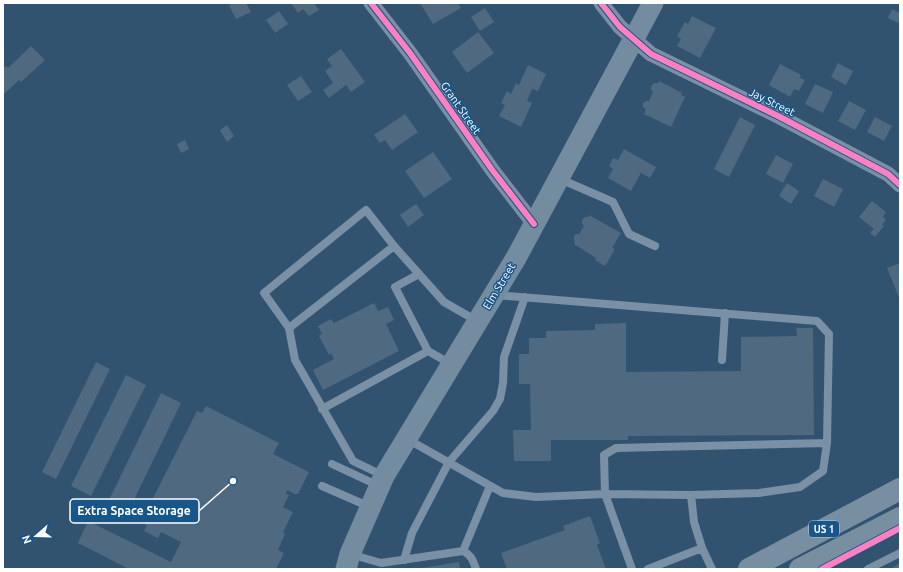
<svg xmlns="http://www.w3.org/2000/svg" width="903" height="572" font-family="Ubuntu,sans-serif">
<rect width="100%" height="100%" fill="#32536f"/>
<!-- building -->
<path fill="#4e6980" d="M 233,3 L 246,3 L 251,12 L 236,19 L 229,5 Z
M 291,3 L 314,3 L 319,10 L 309,16 L 303,9 L 298,13 Z
M 420,3 L 458,3 L 461,8 L 433,24 Z
M 485,8 L 494,22 L 480,31 L 471,17 Z
M 892,9 L 900,13 L 900,18 L 898,23 L 888,18 Z
M 279,11 L 288,24 L 275,33 L 266,20 Z
M 692,16 L 716,28 L 700,58 L 677,46 L 681,39 L 677,36 L 685,22 L 688,24 Z
M 478,32 L 494,53 L 467,73 L 452,52 Z
M 31,46 L 45,60 L 21,82 L 19,80 L 3,95 L 3,68 L 6,66 L 8,68 Z
M 341,49 L 365,82 L 351,92 L 346,85 L 329,98 L 323,90 L 333,83 L 325,71 L 332,66 L 327,59 Z
M 838,63 L 853,71 L 846,85 L 831,77 Z
M 780,64 L 801,75 L 800,78 L 805,80 L 799,91 L 794,89 L 790,97 L 769,85 Z
M 528,65 L 546,74 L 538,91 L 532,89 L 527,101 L 532,103 L 521,127 L 499,116 L 505,105 L 501,103 L 507,91 L 511,94 L 516,83 L 519,85 Z
M 301,76 L 312,92 L 298,101 L 287,85 Z
M 659,81 L 682,93 L 681,95 L 685,97 L 671,127 L 644,114 L 646,109 L 643,107 L 643,103 L 646,101 L 649,101 L 653,92 L 651,90 L 651,86 L 654,83 L 658,83 Z
M 815,84 L 833,92 L 823,113 L 805,104 Z
M 849,101 L 866,110 L 855,130 L 838,121 Z
M 405,114 L 418,132 L 392,150 L 385,140 L 380,143 L 374,135 Z
M 740,117 L 755,125 L 729,177 L 714,169 Z
M 875,117 L 892,126 L 884,141 L 867,132 Z
M 227,125 L 234,136 L 227,142 L 220,130 Z
M 185,140 L 189,149 L 181,153 L 177,144 Z
M 624,149 L 656,167 L 650,178 L 641,173 L 631,191 L 608,178 L 613,169 L 609,166 L 613,158 L 618,160 Z
M 433,152 L 452,179 L 424,198 L 405,171 Z
M 776,155 L 793,164 L 783,183 L 766,174 Z
M 823,179 L 843,189 L 834,207 L 814,196 Z
M 787,183 L 799,191 L 791,204 L 779,196 Z
M 872,201 L 886,212 L 883,217 L 886,220 L 882,225 L 884,226 L 875,237 L 870,233 L 874,229 L 859,217 Z
M 416,204 L 424,215 L 408,227 L 400,215 Z
M 589,215 L 621,233 L 612,248 L 615,249 L 605,266 L 595,260 L 596,258 L 574,244 L 575,241 L 574,239 L 574,236 L 576,234 L 579,234 L 584,226 L 582,223 L 582,220 L 585,217 L 588,217 Z
M 900,263 L 900,300 L 887,268 Z
M 374,303 L 378,311 L 388,307 L 394,320 L 386,324 L 399,351 L 323,390 L 313,370 L 334,359 L 331,353 L 329,355 L 319,336 L 322,334 L 318,326 L 331,319 L 334,323 Z
M 626,323 L 626,372 L 741,371 L 741,337 L 797,336 L 796,328 L 813,328 L 814,435 L 628,436 L 628,440 L 551,440 L 551,461 L 514,461 L 513,430 L 531,430 L 530,384 L 519,384 L 519,354 L 529,354 L 529,338 L 546,338 L 546,331 L 595,330 L 595,324 Z
M 96,362 L 110,369 L 56,479 L 42,472 Z
M 126,375 L 146,385 L 91,496 L 71,486 Z
M 161,393 L 181,403 L 127,514 L 107,504 Z
M 206,406 L 279,443 L 273,454 L 309,472 L 298,494 L 295,494 L 287,490 L 286,494 L 289,495 L 283,507 L 293,512 L 283,532 L 285,534 L 278,550 L 284,553 L 276,569 L 129,569 L 78,543 L 88,521 L 171,562 L 181,542 L 161,532 L 158,538 L 144,531 L 147,525 L 141,522 L 197,411 L 202,413 Z
M 590,516 L 600,543 L 597,545 L 606,569 L 507,569 L 501,553 L 565,530 L 563,526 Z
M 459,562 L 460,569 L 422,569 L 422,568 Z
M 900,563 L 900,569 L 894,569 L 893,567 Z"/>
<g fill="none" stroke-linecap="round" stroke-linejoin="round">
<!-- lane -->
<path stroke="#7990a5" stroke-width="8" d="M 560,179 L 613,202 L 629,234 L 655,246
M 419,274 L 395,287 L 428,351 L 451,364
M 289,328 L 394,246
M 722,360 L 725,313
M 322,409 L 428,351
M 407,439 L 503,493 L 536,497 L 605,494 L 604,455 L 616,448 L 827,443 L 829,334 L 817,321 L 495,295
M 332,464 L 379,486
M 384,476 L 353,461 L 295,360 L 289,328 L 264,293 L 366,210 L 394,246 L 444,302 L 477,321
M 322,486 L 370,507
M 691,495 L 694,522 L 702,548 L 712,569
M 463,551 L 490,486
M 350,554 L 381,563 L 463,551 C 471,555 473,560 476,569
M 404,560 L 412,533 L 449,462 L 493,411 L 500,399 L 503,383 L 504,357 L 525,297
M 632,569 L 605,494 L 691,495 L 759,493 L 800,487 L 823,471 L 827,443
M 648,569 L 702,548
M 868,569 L 900,553"/>
<!-- street -->
<path stroke="#7990a5" stroke-width="15" d="M 371,3 L 410,53 L 493,171 L 534,224
M 601,3 L 620,27 L 651,54 L 780,117 L 888,174 L 900,185"/>
<!-- secondary -->
<path stroke="#748ca0" stroke-width="21" d="M 346,569 L 350,554 L 384,476 L 516,258 L 653,3"/>
<!-- primary -->
<path stroke="#788fa2" stroke-width="22" d="M 749,569 L 900,489
M 800,569 L 900,518"/>
<!-- cycleway casing -->
<g stroke="#185689" stroke-width="8">
<path id="cycleway" d="M 371,3 L 410,53 L 493,171 L 534,224
M 601,3 L 620,27 L 651,54 L 780,117 L 888,174 L 900,185
M 822,569 L 900,528"/>
</g>
<!-- cycleway -->
<use href="#cycleway" stroke="#ff80c0" stroke-width="6"/>
</g>
<g text-anchor="middle" dominant-baseline="central" stroke-width="3" stroke-linejoin="round" paint-order="stroke">
<!-- shield labels -->
<rect fill="#185689" stroke="#baccdc" stroke-width="1" x="809" y="521" width="30" height="16" rx="3"/>
<g font-size="10" font-weight="bold" fill="#fff">
<text x="824" y="529">US 1</text>
</g>
<!-- street labels -->
<g font-size="11" fill="#fff" stroke="#185689">
<text transform="translate(772 102) rotate(26)">Jay Street</text>
<text transform="translate(461 108) rotate(55)">Grant Street</text>
<text transform="translate(499 286) rotate(-59)">Elm Street</text>
</g>
</g>
<!-- callouts -->
<path fill="none" stroke="#fff" stroke-width="1.5" d="M233 481L199 511"/>
<circle fill="#fff" stroke="#185689" stroke-width="1.5" cx="233" cy="481" r="4"/>
<rect fill="#185689" stroke="#fff" stroke-width="1.5" x="70" y="499" width="129" height="24" rx="4"/>
<g font-size="12" text-anchor="middle" font-weight="bold" fill="#fff">
<text x="134" y="515">Extra Space Storage</text>
</g>
<!-- border -->
<rect width="903" height="572" fill="none" stroke="#ffffff" stroke-width="8"/>
<!-- north arrow -->
<g transform="translate(36 536) rotate(250)" stroke="#185689" stroke-width="3" paint-order="stroke">
<path d="M0-3L7 15L0 10L-7 15Z" fill="#ffffff"/>
<text y="-6" font-size="11" font-weight="bold" text-anchor="middle" fill="#ffffff">N</text>
</g>
</svg>
